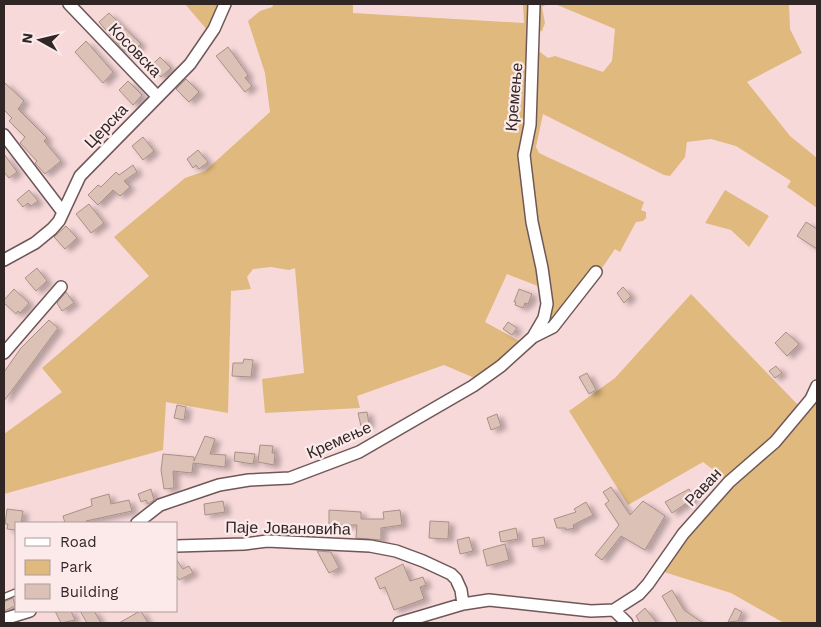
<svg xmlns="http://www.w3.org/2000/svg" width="821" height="627" font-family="'Work Sans',sans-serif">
<defs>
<filter id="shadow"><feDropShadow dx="5.5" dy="3" stdDeviation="2.5" flood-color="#0004"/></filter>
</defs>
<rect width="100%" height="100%" fill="#f8d9da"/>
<!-- green -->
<path fill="#dfb97d" d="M 185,4 L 221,4 L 208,31 Z
M 274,4 L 353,4 L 353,13 L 524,23 L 523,4 L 531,4 L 522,156 L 543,288 L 507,274 L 485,322 L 523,343 L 477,379 L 444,365 L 357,396 L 360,408 L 265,413 L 262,379 L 304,373 L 295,268 L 289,270 L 271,267 L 253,269 L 247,277 L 251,289 L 231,291 L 228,413 L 166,402 L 163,450 L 4,494 L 4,434 L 62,392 L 42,368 L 149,276 L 114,237 L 185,178 L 205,171 L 270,112 L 265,73 L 248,21 L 260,11 L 272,7 Z
M 537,4 L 547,4 L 542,7 L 545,23 L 542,31 L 537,32 Z
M 555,4 L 789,4 L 790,29 L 802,53 L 747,82 L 790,136 L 817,158 L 817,208 L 787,187 L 791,181 L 736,146 L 711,139 L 687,142 L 685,157 L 670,176 L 664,175 L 543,114 L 536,147 L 539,153 L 644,202 L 641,210 L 646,212 L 646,218 L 643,221 L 636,222 L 620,252 L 615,249 L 600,271 L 551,326 L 544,322 L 526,156 L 537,53 L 540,52 L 548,58 L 555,56 L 603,72 L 612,61 L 615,29 Z
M 725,190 L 769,216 L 749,247 L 731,230 L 705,223 Z
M 691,294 L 799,406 L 772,438 L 724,478 L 703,462 L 628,505 L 569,411 L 615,378 Z
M 817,396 L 817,623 L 784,623 L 731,593 L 664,572 L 690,533 Z"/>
<!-- building -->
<path fill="#dcc2b6" stroke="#a99085" filter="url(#shadow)" d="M 109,13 L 141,44 L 130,55 L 123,50 L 99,22 Z
M 86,41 L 113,72 L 103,83 L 75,52 Z
M 228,47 L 248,75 L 245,78 L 252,86 L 245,92 L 216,56 Z
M 160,57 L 171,68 L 161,77 L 150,67 Z
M 186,79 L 199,92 L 189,102 L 176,89 Z
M 128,81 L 142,95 L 133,105 L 119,90 Z
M 4,82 L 24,101 L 18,109 L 47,138 L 44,141 L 61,161 L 45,174 L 35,163 L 37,161 L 20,143 L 25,137 L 9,121 L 12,118 L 4,110 Z
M 143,137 L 154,151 L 143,160 L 132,146 Z
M 198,150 L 208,162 L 199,169 L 196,165 L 193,168 L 187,159 Z
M 4,154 L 17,172 L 9,178 L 4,172 Z
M 133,165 L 137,172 L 124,181 L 130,187 L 120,196 L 113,190 L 98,205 L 88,195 L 98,185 L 101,187 L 116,172 L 119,175 Z
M 29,190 L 38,201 L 31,206 L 28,203 L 23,207 L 17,200 Z
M 89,204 L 104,223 L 91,233 L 76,214 Z
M 806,222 L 817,229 L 817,249 L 797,236 Z
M 66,226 L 77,238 L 65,249 L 54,237 Z
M 37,268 L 47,281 L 36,291 L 25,278 Z
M 623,287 L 631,296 L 624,303 L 617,293 Z
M 14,289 L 29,303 L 20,313 L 18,311 L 16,314 L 4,303 L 4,300 Z
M 519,289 L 532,294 L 528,304 L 525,303 L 523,308 L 515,305 L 516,302 L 514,302 Z
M 66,292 L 74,303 L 62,311 L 57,303 Z
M 49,320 L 58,328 L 4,401 L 4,372 L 21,348 Z
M 508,322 L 517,328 L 512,335 L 503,329 Z
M 786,332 L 799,344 L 787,356 L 775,343 Z
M 244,359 L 253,360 L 251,377 L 232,376 L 233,363 L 243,363 Z
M 776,366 L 782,373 L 775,378 L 769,371 Z
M 587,373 L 596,390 L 589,394 L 579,377 Z
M 177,405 L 186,407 L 184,420 L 174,418 Z
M 367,412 L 369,424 L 361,426 L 358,413 Z
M 497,414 L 501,426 L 491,430 L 487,418 Z
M 205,436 L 215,439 L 210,454 L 226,455 L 225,467 L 193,463 L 192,473 L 173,471 L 174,488 L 164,489 L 161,470 L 163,454 L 194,457 L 194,461 Z
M 260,445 L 273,446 L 272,453 L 275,453 L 274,465 L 258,462 Z
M 235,452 L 255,454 L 253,464 L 234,461 Z
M 611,487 L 630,515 L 643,501 L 665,516 L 645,550 L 621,536 L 602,560 L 595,555 L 619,525 L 605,504 L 609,501 L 603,492 Z
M 151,489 L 154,500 L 148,504 L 146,500 L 141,502 L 138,494 Z
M 689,489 L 694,498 L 672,513 L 665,502 Z
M 109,494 L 111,504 L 129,500 L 132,511 L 86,521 L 87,523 L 65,523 L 63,516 L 92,506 L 91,499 Z
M 223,501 L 225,512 L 205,515 L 204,504 Z
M 586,502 L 593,515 L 573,525 L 574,528 L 566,530 L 566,528 L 557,528 L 554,519 L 576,512 L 574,509 Z
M 7,509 L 23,511 L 21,523 L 16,523 L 16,530 L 7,529 L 8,524 L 5,524 Z
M 329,510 L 361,512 L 361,519 L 384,519 L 383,512 L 400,510 L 402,525 L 381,528 L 381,540 L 356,538 L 357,525 L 329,525 Z
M 430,521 L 449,522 L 448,539 L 429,538 Z
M 516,528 L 518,539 L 501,542 L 499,532 Z
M 469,537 L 473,551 L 460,554 L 457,540 Z
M 544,537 L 545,545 L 533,547 L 532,539 Z
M 505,544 L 509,560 L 487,566 L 483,550 Z
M 317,551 L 331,552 L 339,568 L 329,573 Z
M 176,559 L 183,569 L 189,566 L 193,573 L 179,580 L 176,575 Z
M 403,564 L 410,581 L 423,577 L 426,585 L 420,587 L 424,599 L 394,610 L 385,587 L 380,589 L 375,578 Z
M 672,590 L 684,610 L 703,623 L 678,623 L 662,596 Z
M 13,598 L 15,606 L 4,611 L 4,602 Z
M 645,608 L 657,623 L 640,623 L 636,616 Z
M 735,608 L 742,612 L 738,621 L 728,622 Z
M 55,611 L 71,611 L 75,620 L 61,623 Z
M 80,611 L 94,611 L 101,623 L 87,623 Z
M 141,611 L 148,623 L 119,623 L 140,611 Z"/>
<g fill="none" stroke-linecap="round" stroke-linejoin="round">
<!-- service casing -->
<g stroke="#705757" stroke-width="8">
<path id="service" d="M 4,597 L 16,592"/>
</g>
<!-- minor casing -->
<g stroke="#705757" stroke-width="14">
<path id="minor" d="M 69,4 L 157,96
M 4,135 L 62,211
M 4,260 L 35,243 L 52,229 L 59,221 L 80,176 L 190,64 L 214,29 L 225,4
M 533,337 L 553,327 L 596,272
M 4,353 L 61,287
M 137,523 L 160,505 L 219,485 L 249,480 L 290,478 L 359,452 L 473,386 L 501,366 L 533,337 L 544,318 L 547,304 L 542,268 L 532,222 L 524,155 L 530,125 L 534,4
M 176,546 L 244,544 L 267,541 L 370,546 L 396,551 L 423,561 L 451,574 L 456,579 L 461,590 L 463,604
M 614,610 L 627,623
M 4,619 L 30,611
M 399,623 L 463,604 L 489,600 L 591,611 L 614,610 L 639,594 L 648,584 L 683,534 L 729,482 L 775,442 L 811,399 L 817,386"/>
</g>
<!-- service -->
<use href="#service" stroke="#fff" stroke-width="5.5"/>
<!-- minor -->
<use href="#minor" stroke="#fff" stroke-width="11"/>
</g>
<g text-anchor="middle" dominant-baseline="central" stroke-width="4.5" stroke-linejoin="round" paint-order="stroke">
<!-- street labels -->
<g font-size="16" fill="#312626" stroke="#fceaea">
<text transform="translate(135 50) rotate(46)">Косовска</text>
<text transform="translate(514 97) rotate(-85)">Кремење</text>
<text transform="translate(106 126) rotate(-46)">Церска</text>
<text transform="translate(339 440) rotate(-24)">Кремење</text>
<text transform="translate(703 487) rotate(-47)">Раван</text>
<text transform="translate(288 528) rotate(1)">Паје Јовановића</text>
</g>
</g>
<!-- border -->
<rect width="821" height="627" fill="none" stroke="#312626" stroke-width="10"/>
<!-- legend -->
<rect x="15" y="522" width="162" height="90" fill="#fceaea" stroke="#ab9c9c"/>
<rect x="25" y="538" width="25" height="8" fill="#ffffff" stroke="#ab9c9c"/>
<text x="60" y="547" font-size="15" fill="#312626">Road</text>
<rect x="25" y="560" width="25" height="15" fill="#dfb97d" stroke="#ab9c9c"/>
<text x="60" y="572" font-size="15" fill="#312626">Park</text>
<rect x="25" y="584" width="25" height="15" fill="#dcc2b6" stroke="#ab9c9c"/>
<text x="60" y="597" font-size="15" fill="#312626">Building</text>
<!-- north arrow -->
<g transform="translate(40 40) rotate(278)" stroke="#fceaea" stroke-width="4" paint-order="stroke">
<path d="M0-4L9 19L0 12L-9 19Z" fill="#312626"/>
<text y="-8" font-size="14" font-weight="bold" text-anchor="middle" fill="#312626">N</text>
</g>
</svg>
